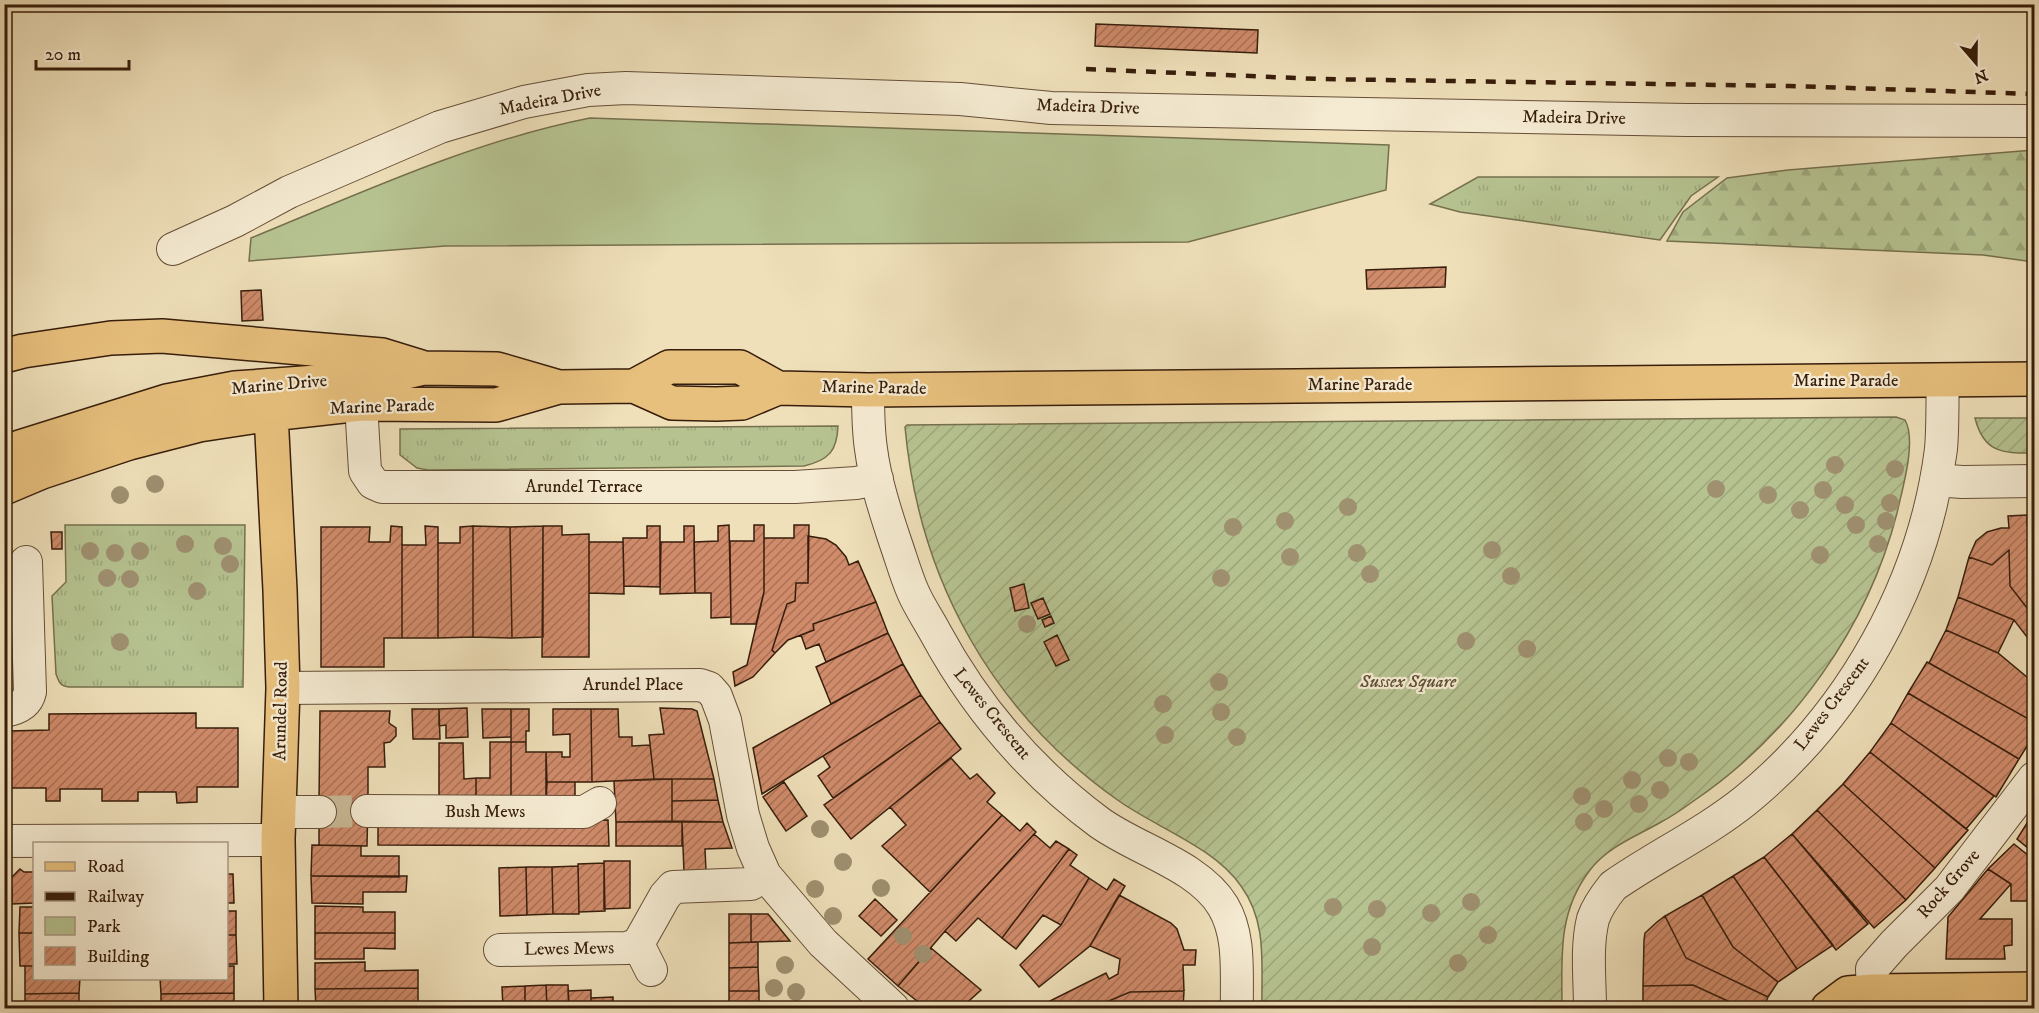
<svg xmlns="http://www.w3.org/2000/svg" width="2039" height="1013" font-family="'IM FELL DW Pica',serif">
<defs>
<pattern id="grass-tufts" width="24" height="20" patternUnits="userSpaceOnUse" patternTransform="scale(1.5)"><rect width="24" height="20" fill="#b6c391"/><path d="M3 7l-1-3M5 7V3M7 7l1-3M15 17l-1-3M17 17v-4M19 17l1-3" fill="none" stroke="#9da77c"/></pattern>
<pattern id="forest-firs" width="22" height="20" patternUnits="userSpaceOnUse" patternTransform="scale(1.5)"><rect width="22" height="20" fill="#b6c391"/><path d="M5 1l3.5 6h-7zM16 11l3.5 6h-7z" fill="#9da77c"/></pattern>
<pattern id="garden-furrows" width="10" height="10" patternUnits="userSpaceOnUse" patternTransform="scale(1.5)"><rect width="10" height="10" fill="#b6c391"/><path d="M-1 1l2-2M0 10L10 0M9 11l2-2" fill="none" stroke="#9da77c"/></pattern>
<pattern id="building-hatch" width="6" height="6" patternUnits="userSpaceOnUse" patternTransform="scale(1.5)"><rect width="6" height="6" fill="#d08b6b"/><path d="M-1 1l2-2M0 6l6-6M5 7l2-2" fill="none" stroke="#aa7156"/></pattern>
</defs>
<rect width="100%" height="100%" fill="#efe0ba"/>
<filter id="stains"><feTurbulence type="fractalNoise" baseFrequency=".00333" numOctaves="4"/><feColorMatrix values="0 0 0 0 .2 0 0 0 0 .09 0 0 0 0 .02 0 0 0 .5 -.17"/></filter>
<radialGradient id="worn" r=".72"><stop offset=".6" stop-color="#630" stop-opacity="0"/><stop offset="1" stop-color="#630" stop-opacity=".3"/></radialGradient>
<!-- grass -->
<path fill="url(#grass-tufts)" stroke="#76704e" stroke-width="1.5" d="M 1478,177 L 1718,177 L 1691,196 L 1660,240 L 1460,212 L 1430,204 Z
M 838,426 C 837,451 829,460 804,466 L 428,470 L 417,468 L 400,455 L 400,429 Z
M 65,525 L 245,525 L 243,687 L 69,687 C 60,686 59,682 56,674 L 52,596 L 66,582 Z"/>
<!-- forest -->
<path fill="url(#forest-firs)" stroke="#76704e" stroke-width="1.5" d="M 2034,150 L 2034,262 L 1983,255 L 1667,241 L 1683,212 L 1727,178 L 1788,170 Z"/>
<!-- park -->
<path fill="#b6c391" stroke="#76704e" stroke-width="1.5" d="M 590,118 L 1389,145 L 1386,190 L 1188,242 L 445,246 L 249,261 L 251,238 C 361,193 473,141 590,118 Z"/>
<!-- garden -->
<path fill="url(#garden-furrows)" stroke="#76704e" stroke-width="1.5" d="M 1896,417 L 1905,420 C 1917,441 1902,490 1897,513 C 1868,627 1793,733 1695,800 C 1684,808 1673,816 1661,822 C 1637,836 1607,847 1590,870 C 1557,913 1562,958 1562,1008 L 1262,1008 C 1261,965 1268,923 1241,886 C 1214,847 1157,828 1119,801 C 992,712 919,580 905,427 L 907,425 Z
M 1975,418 L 2034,418 L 2034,453 C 2004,453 1984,454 1975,418 Z"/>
<!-- building -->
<path fill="url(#building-hatch)" stroke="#371d0b" stroke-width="1.5" d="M 1096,24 L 1258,30 L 1257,53 L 1095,46 Z
M 1446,267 L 1445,287 L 1367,289 L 1366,270 Z
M 261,290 L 263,320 L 242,321 L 241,291 Z
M 2027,515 L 2027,525 L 2034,525 L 2034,587 L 2029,588 L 2030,596 L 2034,600 L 2034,617 L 2010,586 L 2009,550 L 1992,565 L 1969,557 L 1976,541 L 1987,532 L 2001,528 L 2009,528 L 2008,516 Z
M 729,525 L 731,617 L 711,618 L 711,593 L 695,593 L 694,542 L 718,541 L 718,526 Z
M 754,525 L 764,525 L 764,592 L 756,624 L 731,624 L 730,541 L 754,541 Z
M 794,525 L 809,525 L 808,583 L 796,583 L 795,601 L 787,604 L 772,650 L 775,653 L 753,677 L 735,686 L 733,672 L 747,665 L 764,592 L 764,538 L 794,538 Z
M 391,526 L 402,527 L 402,638 L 384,638 L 384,667 L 321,667 L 321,527 L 370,527 L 369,542 L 390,542 Z
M 425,526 L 438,527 L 438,638 L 402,638 L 402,545 L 426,545 Z
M 473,526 L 510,527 L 512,638 L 473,637 Z
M 473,526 L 473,637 L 438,638 L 438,543 L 460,543 L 460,527 Z
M 543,526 L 562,526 L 562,535 L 589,534 L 589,657 L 542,657 Z
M 543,526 L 543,637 L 512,638 L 510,527 Z
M 647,526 L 660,526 L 660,587 L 624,586 L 623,538 L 647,538 Z
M 684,526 L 694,526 L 695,593 L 660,594 L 661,542 L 684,542 Z
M 51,532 L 62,532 L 62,549 L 52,549 Z
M 808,536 L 826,539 L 836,545 L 846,557 L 849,565 L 858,561 L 876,602 L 813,624 L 814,630 L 788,640 L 775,653 L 772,650 L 787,604 L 795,601 L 796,583 L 808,583 Z
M 589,542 L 623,542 L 624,594 L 589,593 Z
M 2009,550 L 2010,586 L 2034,617 L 2034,646 L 2014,620 L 1958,597 L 1969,557 L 1992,565 Z
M 1024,584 L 1029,608 L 1015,611 L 1010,588 Z
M 1958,597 L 2014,620 L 1998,653 L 1946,630 Z
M 1043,598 L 1050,614 L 1038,619 L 1031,603 Z
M 876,602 L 888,633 L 826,662 L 819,644 L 806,649 L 801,635 L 814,630 L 813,624 Z
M 1051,616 L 1054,623 L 1045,627 L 1042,620 Z
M 1946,630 L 1998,653 L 2034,683 L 2034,722 L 1929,663 Z
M 888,633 L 903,664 L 831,704 L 816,667 Z
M 1057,635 L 1069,660 L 1056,666 L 1044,642 Z
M 1927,662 L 2034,722 L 2034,735 L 2019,759 L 1908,693 Z
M 903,664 L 921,695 L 762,794 L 753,748 Z
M 1908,693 L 2019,759 L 1996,797 L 1891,723 Z
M 921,695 L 940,722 L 833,798 L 818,776 L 830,767 L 823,756 Z
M 467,708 L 468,737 L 446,738 L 446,725 L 439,726 L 439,709 Z
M 660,708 L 692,709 L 697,711 L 714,779 L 654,779 L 649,735 L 664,734 Z
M 412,709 L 439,709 L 440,739 L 413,739 Z
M 482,709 L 511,709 L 511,737 L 483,738 Z
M 511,709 L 529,709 L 529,731 L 526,731 L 526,742 L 511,742 Z
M 553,709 L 591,709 L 592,782 L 547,782 L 546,752 L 562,752 L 562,757 L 570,757 L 570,734 L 553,735 Z
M 591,709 L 618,709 L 619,737 L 632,737 L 632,746 L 650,745 L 654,779 L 592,782 Z
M 320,711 L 390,711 L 389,723 L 396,728 L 396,736 L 390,742 L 384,743 L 385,767 L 368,767 L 368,803 L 319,803 Z
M 196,713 L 196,728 L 238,728 L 238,787 L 197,787 L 197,802 L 177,803 L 176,792 L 138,792 L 138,801 L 102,801 L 102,789 L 60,789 L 60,801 L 46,801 L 46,788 L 9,788 L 9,731 L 49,730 L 49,714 Z
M 940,722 L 961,749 L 851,839 L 824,805 Z
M 1891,723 L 1994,796 L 1966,829 L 1870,752 Z
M 490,742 L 511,742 L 511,802 L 476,803 L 476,778 L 490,778 Z
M 511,742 L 526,742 L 526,752 L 546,752 L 546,802 L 511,802 Z
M 439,743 L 463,743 L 464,779 L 476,778 L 476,803 L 439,804 Z
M 1870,752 L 1968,830 L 1935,868 L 1843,784 Z
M 951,758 L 970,779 L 977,774 L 995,793 L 987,802 L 1002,815 L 930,892 L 882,846 L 906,825 L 890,807 Z
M 672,779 L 714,779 L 718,800 L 672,801 Z
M 672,779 L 672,821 L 616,822 L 614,781 Z
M 547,782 L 575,782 L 575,803 L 546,802 Z
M 784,782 L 807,816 L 786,831 L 763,797 Z
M 1843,784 L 1935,868 L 1906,900 L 1817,810 Z
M 718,800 L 723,822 L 672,821 L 672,801 Z
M 319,803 L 368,803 L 367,846 L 319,845 Z
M 1817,810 L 1906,900 L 1874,928 L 1792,834 Z
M 2034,812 L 2034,853 L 2017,839 Z
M 1002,815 L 1020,831 L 1027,823 L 1036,832 L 945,931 L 898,986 L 868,959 Z
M 608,820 L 609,846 L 378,845 L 378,822 Z
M 616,822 L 682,822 L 682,846 L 616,846 Z
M 682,822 L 723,822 L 732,848 L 705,849 L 706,871 L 684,872 Z
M 1034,834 L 1050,848 L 1056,841 L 1069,849 L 1002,938 L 978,918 L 956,941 L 945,931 Z
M 1792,834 L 1868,924 L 1836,950 L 1764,857 Z
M 2014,844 L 2034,860 L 2034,901 L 2011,901 L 2011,884 L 1988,869 Z
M 312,845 L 361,846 L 361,856 L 399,856 L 399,877 L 311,876 Z
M 1069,849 L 1077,855 L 1070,865 L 1089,878 L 1061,925 L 1043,915 L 1016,949 L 1002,938 Z
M 1764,857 L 1833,945 L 1797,969 L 1733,876 Z
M 604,861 L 630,861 L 630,908 L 604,909 Z
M 604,863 L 605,911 L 579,912 L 578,864 Z
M 578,866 L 579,914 L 553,914 L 552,867 Z
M 526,867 L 527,915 L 500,916 L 499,868 Z
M 526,867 L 552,867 L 553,914 L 527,915 Z
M 20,869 L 24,872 L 34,872 L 34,903 L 12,904 L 12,888 L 6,883 Z
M 1988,869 L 2011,884 L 1980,919 L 2012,919 L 2012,945 L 2004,946 L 2005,959 L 1946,959 L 1948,917 Z
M 226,874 L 233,874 L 234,903 L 226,903 Z
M 311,876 L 407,876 L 406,892 L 363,892 L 363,904 L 312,903 Z
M 1733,876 L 1797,969 L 1778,982 L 1733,947 L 1702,895 Z
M 1089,878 L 1107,890 L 1114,879 L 1125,886 L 1090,946 L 1039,987 L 1020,965 L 1061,925 Z
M 1119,895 L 1171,923 L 1177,929 L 1184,950 L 1196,950 L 1195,965 L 1183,965 L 1184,991 L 1130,992 L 1092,1008 L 1036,1008 L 1106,973 L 1109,979 L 1118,974 L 1120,959 L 1090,946 Z
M 1702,895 L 1733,947 L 1778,982 L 1768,997 L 1686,958 L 1665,916 Z
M 875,899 L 897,920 L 881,936 L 859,916 Z
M 315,906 L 363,907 L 363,912 L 395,912 L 395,933 L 315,933 Z
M 20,907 L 34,907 L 34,933 L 19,933 Z
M 226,911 L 236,911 L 236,935 L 226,935 Z
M 729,914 L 751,914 L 751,942 L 729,943 Z
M 751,914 L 768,914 L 790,941 L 751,942 Z
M 1665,916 L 1686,958 L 1768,997 L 1763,1008 L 1743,1008 L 1693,985 L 1643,986 L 1644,940 L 1645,933 L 1657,922 Z
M 2028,916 L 2034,916 L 2034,959 L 2029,959 Z
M 19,933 L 34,933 L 34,966 L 20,966 Z
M 315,933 L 395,933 L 395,949 L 364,948 L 364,959 L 315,959 Z
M 226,935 L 236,935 L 237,964 L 226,964 Z
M 758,942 L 758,967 L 729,968 L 729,943 Z
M 931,948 L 981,990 L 961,1008 L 926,1008 L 898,986 Z
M 365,962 L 365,971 L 418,970 L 418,988 L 315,989 L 315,963 Z
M 25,966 L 34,966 L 34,978 L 80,978 L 79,993 L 25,994 Z
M 226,966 L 234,966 L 234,993 L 161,994 L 160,978 L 226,978 Z
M 758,967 L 759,991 L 729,991 L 729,968 Z
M 546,985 L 568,985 L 569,1008 L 547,1008 Z
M 546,985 L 547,1008 L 525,1008 L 525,986 Z
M 1693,985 L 1743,1008 L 1643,1008 L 1643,986 Z
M 525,986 L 525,1008 L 503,1008 L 502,987 Z
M 418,988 L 418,1006 L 316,1008 L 315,989 Z
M 591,990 L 591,1008 L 569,1008 L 568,991 Z
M 729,991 L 759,991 L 759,1008 L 729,1008 Z
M 1184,991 L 1183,1008 L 1092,1008 L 1130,992 Z
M 79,993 L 79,1008 L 25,1008 L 25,994 Z
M 234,993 L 234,1008 L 161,1008 L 161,994 Z
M 613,997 L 613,1008 L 591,1008 L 591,998 Z
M 683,1002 L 683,1008 L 656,1008 L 656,1003 Z
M 634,1003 L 656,1003 L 656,1008 L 634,1008 Z
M 634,1003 L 634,1008 L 613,1008 L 613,1004 Z"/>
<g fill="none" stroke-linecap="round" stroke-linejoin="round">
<!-- minor-tunnel -->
<path stroke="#cab997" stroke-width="32" stroke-dasharray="32 16" stroke-linecap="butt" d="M 320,812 L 367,811"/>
<!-- minor casing -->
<g stroke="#654e37" stroke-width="34">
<path id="minor" d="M 173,249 L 235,221 L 289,192 L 440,127 L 524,102 L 588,90 L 626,88 L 960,99 L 1051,108 L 1687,120 L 2034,121
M 868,390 C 868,409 868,429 871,449 C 875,480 885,511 895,541 C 901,558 906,576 913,592 C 919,606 928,619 935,632 C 976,708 1031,772 1100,823 C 1138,850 1199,866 1223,906 C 1241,936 1236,975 1237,1008
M 361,404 L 365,471 L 373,483 L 382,487 L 795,487 L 856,483 L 877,479
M 1936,480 L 1962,482 L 2034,481
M 283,688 L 700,685 L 709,688 L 716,696 L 725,720 L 743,815 L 753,848 L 765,875 L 823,943 L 893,1008
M 4,711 C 17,709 27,705 30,692 L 26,562
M 367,811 L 584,812 L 600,803
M 279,812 L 320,812
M 4,841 L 278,840
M 638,944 L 651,970
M 500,950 L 627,948 L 638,944 L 665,896 L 673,887 L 751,884 L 765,875
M 1873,991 L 1872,969 L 1894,944 L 1949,889 L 2034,778
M 1590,1008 C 1590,980 1586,947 1593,919 C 1597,907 1605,896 1613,886 C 1656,856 1705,833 1746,800 C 1851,714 1924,584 1941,449 C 1943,427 1942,403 1943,381"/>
</g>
<!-- major casing -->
<g stroke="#371d0b" stroke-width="36">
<path id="major" d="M 4,356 L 23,351 L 111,338 L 162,336 L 382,355 L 421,367
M 634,386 L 669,367 L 740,367 L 778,388
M 271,414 L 280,590 L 283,688 L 278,840 L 281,1008
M 4,454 L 20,447 L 167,401 L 235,388 L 385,377 L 424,368 L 497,369 L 559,387
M 4,488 L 42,472 L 129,443 L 199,425 L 271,414 L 361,404 L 496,405 L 559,387 L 634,386 L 672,403 L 716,404 L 742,403 L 778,388 L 868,390 L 2034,379
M 1828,1008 L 1848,993 L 1873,991 L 2034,989"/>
</g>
<!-- minor -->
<use href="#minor" stroke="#f5ebd2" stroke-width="32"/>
<!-- major -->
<use href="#major" stroke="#e8c07d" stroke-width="33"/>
<!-- rail -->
<path stroke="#371d0b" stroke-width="4.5" stroke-dasharray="10 10" stroke-linecap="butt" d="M 1086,69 L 1319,79 L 1790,86 L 2034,94"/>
</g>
<!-- trees -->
<g fill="#9f9070">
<circle cx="1835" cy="465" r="9"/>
<circle cx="1895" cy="469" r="9"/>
<circle cx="155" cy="484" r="9"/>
<circle cx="1716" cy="489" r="9"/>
<circle cx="1823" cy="490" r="9"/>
<circle cx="120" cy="495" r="9"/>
<circle cx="1768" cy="495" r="9"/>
<circle cx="1890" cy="503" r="9"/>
<circle cx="1845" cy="505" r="9"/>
<circle cx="1348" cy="507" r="9"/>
<circle cx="1800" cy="510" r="9"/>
<circle cx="1285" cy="521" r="9"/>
<circle cx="1886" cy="521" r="9"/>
<circle cx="1856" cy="525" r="9"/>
<circle cx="1233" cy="527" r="9"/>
<circle cx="185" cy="544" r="9"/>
<circle cx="1878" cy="544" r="9"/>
<circle cx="223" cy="546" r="9"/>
<circle cx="1492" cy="550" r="9"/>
<circle cx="90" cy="551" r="9"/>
<circle cx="140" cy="551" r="9"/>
<circle cx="115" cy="553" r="9"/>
<circle cx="1357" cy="553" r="9"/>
<circle cx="1820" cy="555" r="9"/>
<circle cx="1290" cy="557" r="9"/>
<circle cx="230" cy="564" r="9"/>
<circle cx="1370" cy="574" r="9"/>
<circle cx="1511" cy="576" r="9"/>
<circle cx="107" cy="578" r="9"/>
<circle cx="1221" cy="578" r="9"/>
<circle cx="130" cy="579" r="9"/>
<circle cx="197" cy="591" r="9"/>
<circle cx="1027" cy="624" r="9"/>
<circle cx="1466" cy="641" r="9"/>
<circle cx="120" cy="642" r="9"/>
<circle cx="1527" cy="649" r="9"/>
<circle cx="1219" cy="682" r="9"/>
<circle cx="1163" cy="704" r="9"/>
<circle cx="1221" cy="712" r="9"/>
<circle cx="1165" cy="735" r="9"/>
<circle cx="1237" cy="737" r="9"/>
<circle cx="1668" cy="758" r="9"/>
<circle cx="1689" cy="762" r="9"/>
<circle cx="1632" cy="780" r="9"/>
<circle cx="1660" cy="790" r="9"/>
<circle cx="1582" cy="796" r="9"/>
<circle cx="1639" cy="804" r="9"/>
<circle cx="1604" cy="809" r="9"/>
<circle cx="1584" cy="822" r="9"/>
<circle cx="820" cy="829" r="9"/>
<circle cx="843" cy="862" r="9"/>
<circle cx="881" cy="888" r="9"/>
<circle cx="815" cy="889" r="9"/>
<circle cx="1471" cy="902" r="9"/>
<circle cx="1333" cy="907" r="9"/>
<circle cx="1377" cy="909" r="9"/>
<circle cx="1431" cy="913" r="9"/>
<circle cx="833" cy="916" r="9"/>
<circle cx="1488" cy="935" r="9"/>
<circle cx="903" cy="936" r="9"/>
<circle cx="1372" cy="947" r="9"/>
<circle cx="923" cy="954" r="9"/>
<circle cx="1458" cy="963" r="9"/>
<circle cx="785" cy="965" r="9"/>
<circle cx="774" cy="988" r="9"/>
<circle cx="796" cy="992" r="9"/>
</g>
<g text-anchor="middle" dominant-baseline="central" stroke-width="4.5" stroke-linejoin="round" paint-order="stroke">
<!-- street labels -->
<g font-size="18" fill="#371d0b" stroke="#f5ebd2">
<text transform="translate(550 100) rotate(-11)">Madeira Drive</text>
<text transform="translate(1088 107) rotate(2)">Madeira Drive</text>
<text transform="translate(1574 118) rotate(1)">Madeira Drive</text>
<text x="1846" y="381">Marine Parade</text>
<text transform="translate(279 385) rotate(-5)">Marine Drive</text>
<text x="1360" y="385">Marine Parade</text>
<text transform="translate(874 388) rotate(1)">Marine Parade</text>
<text transform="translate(382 407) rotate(-2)">Marine Parade</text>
<text x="584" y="487">Arundel Terrace</text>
<text x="633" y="685">Arundel Place</text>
<text transform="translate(1832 704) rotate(-53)">Lewes Crescent</text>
<text transform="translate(281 711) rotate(-89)">Arundel Road</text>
<text transform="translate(992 714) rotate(51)">Lewes Crescent</text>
<text x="485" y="812">Bush Mews</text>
<text transform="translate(1949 884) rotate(-49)">Rock Grove</text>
<text transform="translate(569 949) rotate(-1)">Lewes Mews</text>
</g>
<!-- park labels -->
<g font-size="18" font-style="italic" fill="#5d4f33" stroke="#f5ebd2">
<text x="1408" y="682">Sussex Square</text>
</g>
</g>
<!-- margin -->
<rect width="2039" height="1013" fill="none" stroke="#efe0ba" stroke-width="24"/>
<rect x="6" y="6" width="2027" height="1001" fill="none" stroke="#371d0b" stroke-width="3"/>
<rect x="12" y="12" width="2015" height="989" fill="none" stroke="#371d0b" stroke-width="1.5"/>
<!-- legend -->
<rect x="33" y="842" width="195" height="138" fill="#f5ebd2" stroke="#a99982" stroke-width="1.5"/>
<rect x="45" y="862" width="30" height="9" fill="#e8c07d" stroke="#a99982" stroke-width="1.5"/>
<text x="87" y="872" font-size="18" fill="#371d0b">Road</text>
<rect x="45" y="892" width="30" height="9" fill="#371d0b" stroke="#a99982" stroke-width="1.5"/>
<text x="87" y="902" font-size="18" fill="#371d0b">Railway</text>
<rect x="45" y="917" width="30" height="18" fill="#b6c391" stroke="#a99982" stroke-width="1.5"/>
<text x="87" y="932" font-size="18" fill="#371d0b">Park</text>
<rect x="45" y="947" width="30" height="18" fill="url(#building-hatch)" stroke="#a99982" stroke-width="1.5"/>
<text x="87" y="962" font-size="18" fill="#371d0b">Building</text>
<!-- north arrow -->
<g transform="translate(1976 63) rotate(160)" stroke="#f5ebd2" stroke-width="4.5" paint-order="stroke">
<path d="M0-4.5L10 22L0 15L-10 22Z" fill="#371d0b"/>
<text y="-9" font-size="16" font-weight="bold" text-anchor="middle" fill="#371d0b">N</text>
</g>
<!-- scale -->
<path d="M36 60v9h93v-9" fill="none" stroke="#371d0b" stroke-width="3"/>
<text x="45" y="60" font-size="18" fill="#371d0b" stroke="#f5ebd2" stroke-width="4.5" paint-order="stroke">20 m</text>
<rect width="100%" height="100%" filter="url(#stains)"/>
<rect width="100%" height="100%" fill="url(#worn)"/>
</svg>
